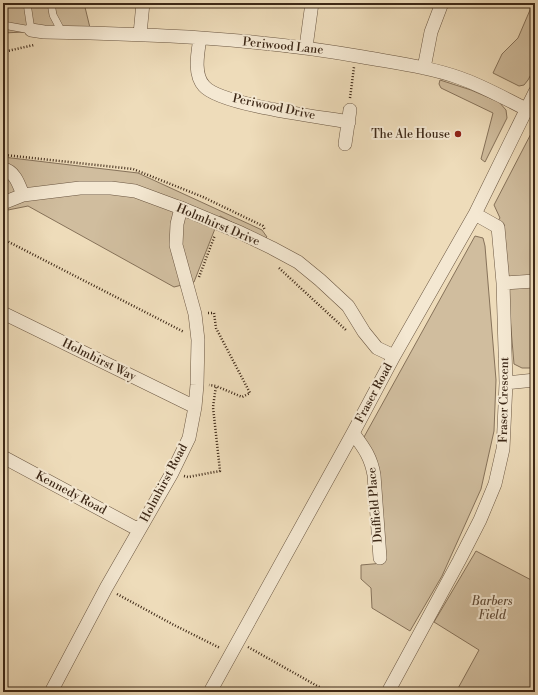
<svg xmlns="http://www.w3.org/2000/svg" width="538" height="695" font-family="'Libre Bodoni',serif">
<rect width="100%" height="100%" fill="#eedcba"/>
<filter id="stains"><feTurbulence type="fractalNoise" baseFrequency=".005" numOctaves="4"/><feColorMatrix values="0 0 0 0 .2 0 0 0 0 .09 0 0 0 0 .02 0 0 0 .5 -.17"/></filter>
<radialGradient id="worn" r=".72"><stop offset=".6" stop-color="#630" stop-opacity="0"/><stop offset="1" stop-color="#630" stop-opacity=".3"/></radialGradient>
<!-- green -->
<path fill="#d0bd9e" stroke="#86725a" d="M 3,3 L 84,3 L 91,32 L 44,31 L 3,33 Z
M 533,3 L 535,3 L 535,67 L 528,80 L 524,85 L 519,86 L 493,73 L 502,54 L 518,38 Z
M 440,80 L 471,90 L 499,102 L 506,110 L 507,118 L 485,162 L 481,159 L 493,113 L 441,88 L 439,84 Z
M 535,126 L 535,368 L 522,368 L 514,364 L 503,235 L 497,222 L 500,218 L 494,205 Z
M 3,157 L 138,173 L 262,230 L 267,237 L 264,239 L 220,216 L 194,282 L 174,287 L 28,206 L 3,211 Z
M 475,236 L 483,238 L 485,246 L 496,380 L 494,431 L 481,489 L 442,576 L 410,631 L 372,608 L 371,588 L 361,579 L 361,565 L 384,563 L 377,468 L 364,437 Z
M 476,551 L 535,582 L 535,692 L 456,692 L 479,650 L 434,622 Z"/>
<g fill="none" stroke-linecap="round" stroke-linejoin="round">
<!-- service casing -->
<g stroke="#695540" stroke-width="8">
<path id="service" d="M 51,3 L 53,15 L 62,32
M 3,25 L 31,30 L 27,3"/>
</g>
<!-- minor casing -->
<g stroke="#695540" stroke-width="14">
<path id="minor" d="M 31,30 L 44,32 C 151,34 258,38 363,57 C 396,63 429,67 460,78 C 483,86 504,98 526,109
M 140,34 L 143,3
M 200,38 C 198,52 193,74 204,86 C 220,105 321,117 349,122
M 306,47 L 312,3
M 424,68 L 431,32 L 442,3
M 345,144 L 350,110
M 3,169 C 15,171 19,185 23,195
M 3,203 L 23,195 L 80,188 L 111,188 L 135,191 L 181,208 L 241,233 L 272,248 L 298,262 L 320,280 L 348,306 L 364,332 L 377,348 L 394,356
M 503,283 L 535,281
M 3,313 L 195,407
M 506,383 L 535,380
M 353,433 C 364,448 371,457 374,475 L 380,558
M 3,457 L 139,530
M 51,692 L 106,588 L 172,473 L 189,438 L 195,407 L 197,385 L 198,340 L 195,314 L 176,245 L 177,224 L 181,208
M 210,692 L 353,433 L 394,356 L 475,214 L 535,92
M 388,692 L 459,561 L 480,520 L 495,484 L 503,449 L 506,383 L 503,283 L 498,227 L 475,214"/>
</g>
<!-- path -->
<path stroke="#3d2817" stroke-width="2.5" stroke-dasharray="1 2" stroke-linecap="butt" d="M 3,52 L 34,45
M 350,98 L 354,67
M 5,155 L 133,169 L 203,197 L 263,226 L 265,230
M 3,239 L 184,332
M 279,268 L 346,330
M 199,277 L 215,235
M 208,313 L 214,313 L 216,328 L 250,393 L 242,397 L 216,386
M 184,476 L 188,477 L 220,471 L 213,407 L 216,386 L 209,385
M 117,594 L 174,625 L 220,648
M 248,647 L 328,692"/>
<!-- service -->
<use href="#service" stroke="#f4e8d2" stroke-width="7"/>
<!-- minor -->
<use href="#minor" stroke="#f4e8d2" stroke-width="13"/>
</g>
<!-- markers -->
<circle fill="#8f2418" stroke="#f4e8d2" stroke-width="1.5" cx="458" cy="134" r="4"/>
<g text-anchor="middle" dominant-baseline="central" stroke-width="4" stroke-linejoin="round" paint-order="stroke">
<!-- street labels -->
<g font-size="12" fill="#3d2817" stroke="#f4e8d2">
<text transform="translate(283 46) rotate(6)">Periwood Lane</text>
<text transform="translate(274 107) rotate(12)">Periwood Drive</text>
<text transform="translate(218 225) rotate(23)">Holmhirst Drive</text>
<text transform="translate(99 360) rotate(26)">Holmhirst Way</text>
<text transform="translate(374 393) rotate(-62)">Fraser Road</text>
<text transform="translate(504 400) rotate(-89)">Fraser Crescent</text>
<text transform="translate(164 483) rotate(-62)">Holmhirst Road</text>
<text transform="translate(71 493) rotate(28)">Kennedy Road</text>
<text transform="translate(375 505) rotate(-95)">Duffield Place</text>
</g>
<!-- poi labels -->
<g font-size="12" fill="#3d2817" stroke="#f4e8d2" text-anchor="end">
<text x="450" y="134">The Ale House</text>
</g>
<!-- park labels -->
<g font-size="12" font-style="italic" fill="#624d39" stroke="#f4e8d2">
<text x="492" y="601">Barbers<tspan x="492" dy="14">Field</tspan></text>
</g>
</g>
<!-- margin -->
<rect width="538" height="695" fill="none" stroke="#eedcba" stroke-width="16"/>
<rect x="4" y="4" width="530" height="687" fill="none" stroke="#3d2817" stroke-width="2"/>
<rect x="8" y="8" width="522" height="679" fill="none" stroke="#3d2817"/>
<rect width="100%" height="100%" filter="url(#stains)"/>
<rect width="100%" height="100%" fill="url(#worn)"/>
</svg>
